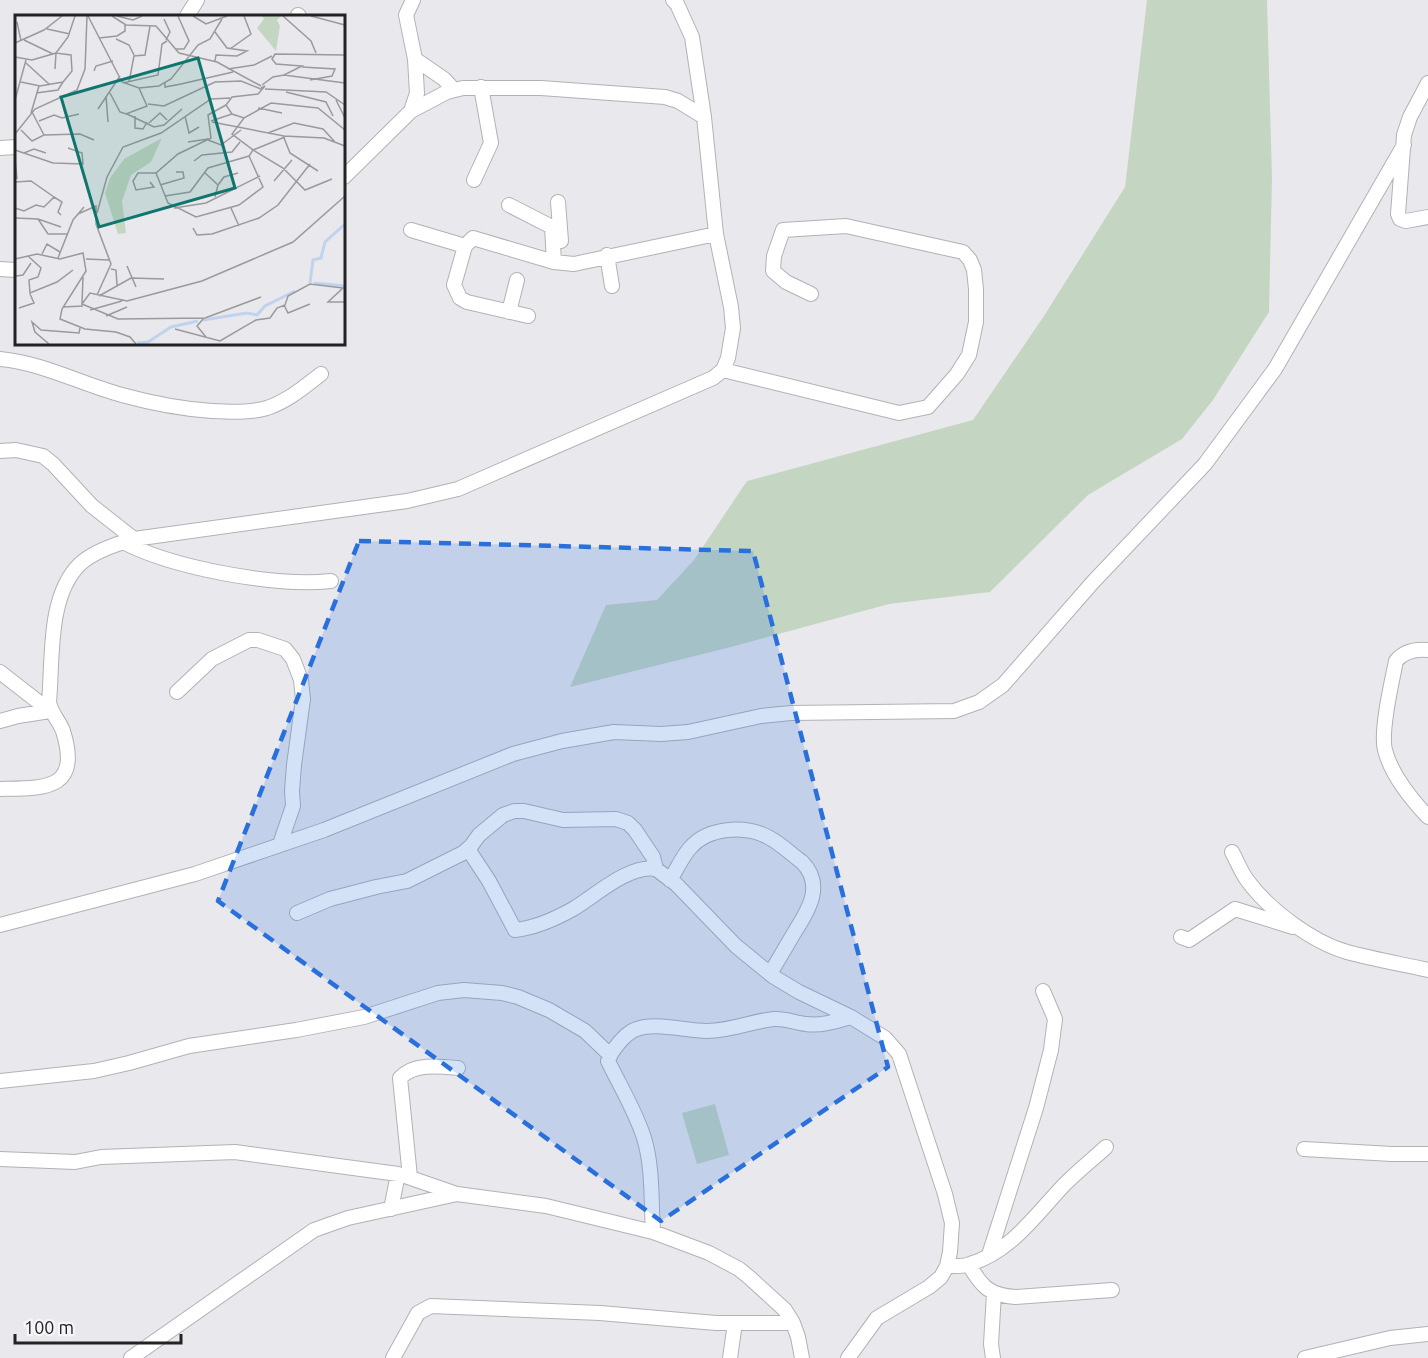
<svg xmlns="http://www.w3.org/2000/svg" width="1428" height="1358" font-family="Ubuntu,sans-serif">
<rect width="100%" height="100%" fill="#e9e9ed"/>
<!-- green -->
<path fill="#c4d6c2" d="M 1147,0 L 1267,0 L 1272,178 L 1269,312 L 1213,400 L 1182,439 L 1088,495 L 990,592 L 889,604 L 727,648 L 570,687 L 606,605 L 657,600 L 694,560 L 747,481 L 973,420 L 1044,316 L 1125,187 Z
M 715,1104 L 729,1155 L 697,1164 L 682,1113 Z"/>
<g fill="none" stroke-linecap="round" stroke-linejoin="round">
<!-- minor casing -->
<g stroke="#b2b2b6" stroke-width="16">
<path id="minor" d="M 298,15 L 299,16
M 187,16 L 197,0
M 415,59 L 444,79 L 454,90
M 1428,83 L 1410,117 L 1404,135 L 1398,214 L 1400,219 L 1406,221 L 1428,217
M 411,111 L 417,93 L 415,59 L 406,15 L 413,0
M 0,148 L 16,147
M 344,177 L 411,111 L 447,92 L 463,88 L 541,88 L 665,97 L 678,101 L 704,117
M 474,180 L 491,143 L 481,87
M 558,202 L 561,241
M 509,205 L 552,227 L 554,262
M 411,230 L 465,246
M 607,255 L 612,286
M 0,269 L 16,270
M 509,312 L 517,280
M 528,316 L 467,302 L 460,298 L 454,285 L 465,246 L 473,238 L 554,262 L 574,264 L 716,234
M 0,359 C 43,363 81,384 122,395 C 151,403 182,409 212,411 C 230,412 250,413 267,408 C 288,401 304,387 321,374
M 723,370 L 899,413 L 928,407 L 957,374 L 969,355 L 976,322 L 976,289 L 974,270 L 970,260 L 963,252 L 846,226 L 783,230 L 774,256 L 773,271 L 786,282 L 811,294
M 0,451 L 16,450 L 43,456 L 53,464 L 92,506 L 134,539
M 123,542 C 173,568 275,587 331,581
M 1428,650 C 1416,649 1404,651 1396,661 C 1392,681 1380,731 1385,750 C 1391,774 1411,799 1428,817
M 0,672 L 50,711
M 177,692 L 212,659 L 249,640 L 258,640 L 285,649 L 293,659 L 301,680 L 303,699 L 294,765 L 292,791 L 293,806 L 280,844
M 0,721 L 18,716 L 50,711
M 0,789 C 44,788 82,791 63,731 C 59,720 51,714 49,702 C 53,660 47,596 80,564 C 94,551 116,544 134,539 L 407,501 L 458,489 L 713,378 L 723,370 L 728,358 L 733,328 L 731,307 L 716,234 L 704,117 L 692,37 L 677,4 L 673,0
M 468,849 L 489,881 L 515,930 C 535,928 555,919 573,909 C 595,896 629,864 656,869
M 1232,852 C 1237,861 1241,872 1247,880 C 1268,909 1312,942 1347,952 C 1373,959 1401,964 1428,970
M 670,880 C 677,869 682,857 690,848 C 708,827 745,825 768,837 C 780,843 791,854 802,862 C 825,885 808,911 794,933 C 786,947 778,960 770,974
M 297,913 L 330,899 L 376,887 L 407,881 L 463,853 L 471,846 L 479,835 L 503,815 L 514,811 L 524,811 L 563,820 L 616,819 L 628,823 L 635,830 L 653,857 L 656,869 L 676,884 L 736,946 L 774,977 L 799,992 L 851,1017
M 0,925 L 195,874 L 324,830 L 513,754 L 562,741 L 614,732 L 661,734 L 688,732 L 761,716 L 791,713 L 954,711 L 979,702 L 1003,685 L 1093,582 L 1205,464 L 1275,369 L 1404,145
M 1181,937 L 1189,940 L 1235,909 L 1293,927
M 0,1081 L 94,1071 L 129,1063 L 189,1046 L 296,1030 L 364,1017 L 438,993 L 464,990 L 502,993 L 518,997 L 549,1010 L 585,1031 L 610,1055
M 1304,1149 L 1392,1154 L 1428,1154
M 0,1159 L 75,1162 L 101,1157 L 235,1152 L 398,1174 L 391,1209
M 402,1175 L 457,1194
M 410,1177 L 400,1078 C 413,1063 439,1066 458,1068
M 653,1232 C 651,1201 653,1167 644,1138 C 635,1110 620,1086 608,1061 C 611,1051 624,1035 634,1030 C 655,1021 684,1031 707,1031 C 732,1031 752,1021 774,1019 C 785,1018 795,1023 806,1024 C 821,1026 837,1021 851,1017 L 885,1038 L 899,1054 L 945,1194 L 952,1223 L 950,1252 L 947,1266 L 941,1277 L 929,1287 L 877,1318 L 848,1358
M 989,1255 L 1036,1108 L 1051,1050 L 1055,1019 L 1043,991
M 969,1265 C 982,1287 989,1295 1015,1297 L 1112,1290
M 947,1266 C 954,1266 963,1267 970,1264 C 1012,1251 1036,1214 1065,1184 C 1078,1171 1093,1159 1106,1147
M 131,1358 L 314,1230 L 348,1218 L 457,1194 L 546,1206 L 653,1232 L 709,1253 L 739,1269 L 750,1278 L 785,1310 L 793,1323 L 798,1337 L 802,1358
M 393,1358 L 418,1313 L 431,1306 L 600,1313 L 716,1323 L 793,1323
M 730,1358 L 735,1323
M 993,1358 L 991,1344 L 994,1293
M 1305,1358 L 1390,1338 L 1428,1334"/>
</g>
<!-- minor -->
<use href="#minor" stroke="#fff" stroke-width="14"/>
</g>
<!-- marked area -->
<path fill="#2970dc" fill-opacity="0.2" stroke="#2970dc" stroke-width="4.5" stroke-dasharray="12 8" stroke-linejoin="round" d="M 359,541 L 753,551 L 888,1067 L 661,1221 L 218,901 Z"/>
<!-- overview -->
<g transform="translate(15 15)">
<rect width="330" height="330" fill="#e9e9ed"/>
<path d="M 247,1 L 266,1 L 262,5 L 265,11 L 261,36 L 242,13 L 249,4 ZM 147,123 L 136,147 L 116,160 L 107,186 L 111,218 L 103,219 L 90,178 L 95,163 L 109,144 Z" fill="#c4d6c2"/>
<path fill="none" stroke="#c0d3ee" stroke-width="3" d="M 295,268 L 298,245 L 306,243 L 310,227 L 330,209M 299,268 L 330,271M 188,305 L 232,298 L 242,300 L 250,291 L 280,276M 122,328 L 133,327 L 156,312 L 183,306"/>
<path fill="none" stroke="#9a9a9d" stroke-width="1.5" d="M 73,1 L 107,67 L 124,73 L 144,71 L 156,64 L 183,30 L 195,24 L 207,4M 97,1 L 111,10 L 141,11 L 164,38 L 202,47 L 246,71M 102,1 L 118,5 L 127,1M 178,1 L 191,9 L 212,1M 268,1 L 296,26 L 301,38M 296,1 L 330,10M 149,4 L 155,17 L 151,25M 2,7 L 6,26M 32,14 L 55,19M 84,23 L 102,21 L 110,16 L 110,9M 101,24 L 114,30 L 119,40M 9,25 L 38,39M 0,28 L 29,15 L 47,1M 160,34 L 169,34 L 174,26 L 163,1M 215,34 L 236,19 L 229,1M 0,42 L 17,45 L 41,38 L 53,22 L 60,1M 200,46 L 201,40 L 222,41 L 232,36 L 212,33 L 200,17M 11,48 L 35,70M 287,52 L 320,54 L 317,61 L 295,65M 213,54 L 239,50 L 257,41M 79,56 L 81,51 L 98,46M 269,60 L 287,51 L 261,49 L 257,44 L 260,39 L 330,40M 6,67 L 25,71 L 48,67 L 57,56 L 56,40 L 41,38 L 40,54M 114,67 L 119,41 L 130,40 L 135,11M 108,68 L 143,60 L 147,29 L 152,26M 150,68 L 150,72 L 166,69 L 218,57M 247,70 L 258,62 L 269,60 L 330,68M 246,73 L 250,71 L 243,79 L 217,82 L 211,90 L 217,99 L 229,103 L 256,88 L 303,93 L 330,115M 250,74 L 311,77 L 330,90M 271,77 L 311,87 L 318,101M 21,78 L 43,75 L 48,67M 95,78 L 105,97 L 111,99 L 132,91 L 124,73M 91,81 L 93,107M 0,85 L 11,45M 321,85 L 330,103M 133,89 L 149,91 L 200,67 L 226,66 L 246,74M 211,90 L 193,100 L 196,123 L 163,139 L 141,158 L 153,188 L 181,202 L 224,190 L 248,172 L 234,141M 243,93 L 267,98M 83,94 L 105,61M 17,97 L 29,120M 16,98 L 24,71M 112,99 L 139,112 L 149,110 L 167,94M 120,101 L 120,113 L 128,114 L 132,107M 170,101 L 174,118 L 184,112M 24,106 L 39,100 L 47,103 L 64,99M 196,106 L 217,99M 197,107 L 269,121 L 309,123 L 330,131M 134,108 L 145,98 L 152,105M 6,115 L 17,126 L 29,120 L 65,119 L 79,125M 253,118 L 279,108 L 308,114 L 320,127M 0,119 L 20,94 L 62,75 L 70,54 L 72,1M 270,122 L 238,135 L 268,153 L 290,175 L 317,164M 269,123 L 275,138 L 303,156M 193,125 L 206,130 L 226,115M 173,127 L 193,124M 0,135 L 38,148 L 68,149 L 67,138 L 53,133M 9,138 L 19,134 L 31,138M 0,144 L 2,164M 179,146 L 187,140 L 217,137 L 225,127M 189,157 L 203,170 L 200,182M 259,166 L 277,145M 0,167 L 16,166 L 39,182 L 29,192 L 21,190 L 9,196 L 0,193M 135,167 L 139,172 L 121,175 L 118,166 L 123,158 L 141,158M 145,170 L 169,163 L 168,157 L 161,157M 203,170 L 209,162 L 223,158M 150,181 L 175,177 L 193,153 L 234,141 L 238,135 L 217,119 L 229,103M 39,182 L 47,187 L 43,197 L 46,200M 159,193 L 191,188 L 245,161M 216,193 L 224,211M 82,198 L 92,162 L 108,132 L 146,118 L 196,84 L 215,83M 63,199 L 81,191 L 81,209 L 96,249 L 82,280M 0,203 L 23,204 L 46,212M 23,204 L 33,219 L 53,219M 178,213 L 182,220 L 197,219 L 244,203 L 263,190 L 295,149M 27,239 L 32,229 L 45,237M 13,241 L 26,253 L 23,262 L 14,265 L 15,278 L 42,267 L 58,255M 43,243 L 58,205 L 69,192M 0,244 L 22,239 L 45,244 L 68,238 L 71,256 L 47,294 L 45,304 L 70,314 L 101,317 L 115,322 L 121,329M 71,244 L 94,245M 112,251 L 121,272M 96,254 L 101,255 L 102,270M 1,261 L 8,260 L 16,248M 68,262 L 67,289 L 75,278 L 112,286 L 187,266 L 278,227 L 330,181M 84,281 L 116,263 L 149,264M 67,289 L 103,304 L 189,303 L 182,311 L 191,322M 269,290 L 273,298 L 295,289M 48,292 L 68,291M 4,293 L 19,288 L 15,279M 75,295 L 107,286M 91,301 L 112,292M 190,303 L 246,282M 160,314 L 205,326 L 241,305 L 255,303 L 262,293 L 270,290 L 273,281 L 295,269 L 328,273 L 313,287 L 329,287M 34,329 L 20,317 L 17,307 L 26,315 L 64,318 L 65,313"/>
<path fill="#0f766e" fill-opacity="0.15" stroke="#0f766e" stroke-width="3" d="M 183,43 L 220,173 L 84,212 L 46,82 Z"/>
<rect width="330" height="330" fill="none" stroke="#232324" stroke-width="3"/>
</g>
<!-- scale -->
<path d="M15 1334v9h166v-9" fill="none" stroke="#232324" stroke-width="3"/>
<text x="24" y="1334" font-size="18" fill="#232324" stroke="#f6f6fa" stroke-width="4.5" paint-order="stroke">100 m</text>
</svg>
